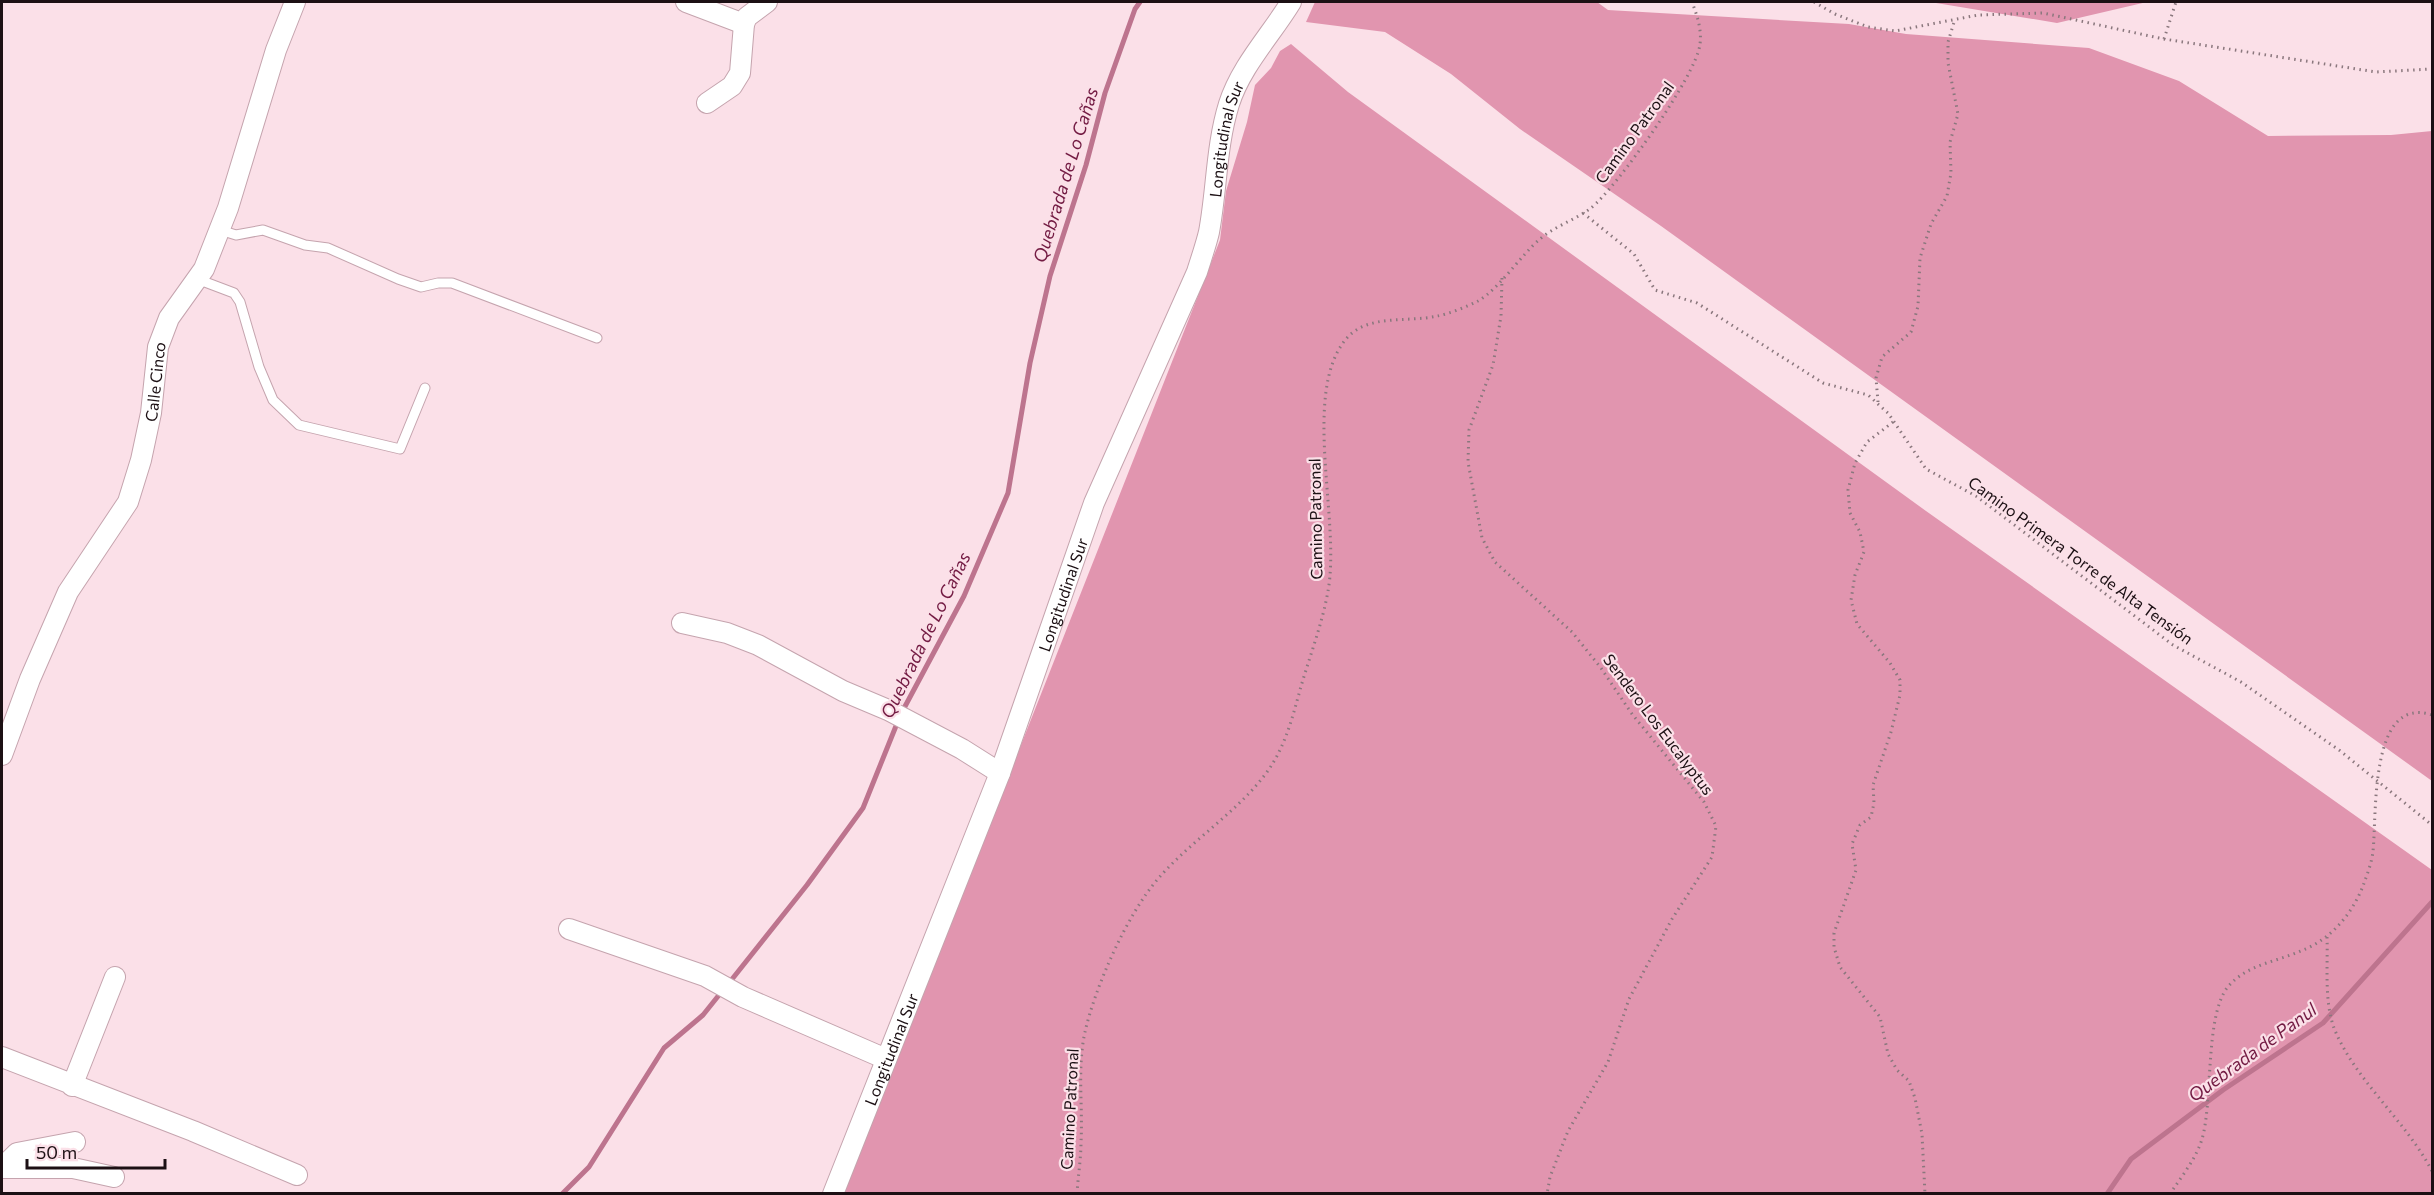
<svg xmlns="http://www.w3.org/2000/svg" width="2434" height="1195" font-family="Commissioner,sans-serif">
<rect width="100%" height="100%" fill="#fbe0e8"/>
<!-- forest -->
<path fill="#e195af" d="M 1315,2 L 1597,2 L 1608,10 L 1849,24 L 1906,34 L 2089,48 L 2179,81 L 2268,136 L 2391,135 L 2432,131 L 2432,781 L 1661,226 L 1520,129 L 1451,74 L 1385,32 L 1306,22 Z
M 1930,2 L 2147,2 L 2057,23 Z
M 1291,44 L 1348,92 L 1926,511 L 2432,870 L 2432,1193 L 844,1194 L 1220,240 L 1226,191 L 1247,122 L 1255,85 L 1271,68 L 1280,51 Z"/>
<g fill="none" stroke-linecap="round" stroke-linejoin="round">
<!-- stream -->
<path stroke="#bd748e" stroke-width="5" d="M 902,712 L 964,596 L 1008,493 L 1030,363 L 1050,276 L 1086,165 L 1105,93 L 1135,9 L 1140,2
M 729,983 L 807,885 L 863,808 L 898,721
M 562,1194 L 589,1167 L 664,1048 L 703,1015 L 723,990
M 2107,1194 L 2131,1159 L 2223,1090 L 2323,1023 L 2432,902"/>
<!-- lane casing -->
<g stroke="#c5a4ae" stroke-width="11">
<path id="lane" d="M 220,230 L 236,235 L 263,230 L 305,245 L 328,248 L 398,279 L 421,287 L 438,283 L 452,283 L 597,338
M 197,279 L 234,293 L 240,302 L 259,367 L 273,400 L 299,425 L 400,449 L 425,388"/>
</g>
<!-- street casing -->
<g stroke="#c5a4ae" stroke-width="22">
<g id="street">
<path d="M 686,2 L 744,24"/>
<path d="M 707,103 L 732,86 L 740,73 L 744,24 L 747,17 L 767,2"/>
<path d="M 682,623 L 727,633 L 758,645 L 843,691 L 888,710 L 962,749 L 1000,773"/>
<path id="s1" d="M 2,755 L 30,679 L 68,592 L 128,502 L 141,460 L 151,413 L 158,347 L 169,318 L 204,269 L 228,208 L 276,50 L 295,2"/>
<path d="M 569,929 L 705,976 L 743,997 L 886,1059"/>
<path d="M 2,1057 L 193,1131 L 297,1175"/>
<path d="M 72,1086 L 115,977"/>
<path d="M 2,1168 L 73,1168 L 114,1177"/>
<path d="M 2,1168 L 17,1153 L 75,1142"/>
<path id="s2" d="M 833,1194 L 1000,773 L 1094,503 L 1197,272 C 1201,259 1206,245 1209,232 C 1217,189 1216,146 1229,104 C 1241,66 1271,35 1291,2"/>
</g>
</g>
<!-- path -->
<path stroke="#8a777d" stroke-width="3" stroke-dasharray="1.5 4.5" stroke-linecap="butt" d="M 1814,2 L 1835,14 L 1868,27 L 1895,31 L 1978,15 L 2043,13 L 2164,39 L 2376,72 L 2432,69
M 2164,39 L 2176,2
M 1583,213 L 1634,254 L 1655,290 L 1697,303 L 1823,383 L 1868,395 L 1888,413 L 1926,469 L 1976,496 L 2173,645 L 2241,682 L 2339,750 L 2432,825
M 1502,278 L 1501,316 L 1493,365 L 1469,430 L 1468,462 L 1482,538 L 1495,562 L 1572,632 L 1601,668 L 1632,714 L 1704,802 L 1716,826 L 1712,857 L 1672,919 L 1629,999 L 1608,1062 L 1568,1131 L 1550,1177 L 1547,1194
M 1878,402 L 1876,378 L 1882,357 L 1911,332 L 1918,306 L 1920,258 L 1931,224 L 1947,196 L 1951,173 L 1950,142 L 1958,114 L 1948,63 L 1948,42 L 1955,19
M 1893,422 L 1867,442 L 1855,463 L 1848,490 L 1850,513 L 1860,532 L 1864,552 L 1855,575 L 1851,600 L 1857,624 L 1890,663 L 1900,680 L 1900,695 L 1891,732 L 1873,785 L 1874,803 L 1871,817 L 1860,825 L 1852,844 L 1856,870 L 1834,933 L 1834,947 L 1840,967 L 1880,1017 L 1888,1054 L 1897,1070 L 1909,1081 L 1915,1098 L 1922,1134 L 1925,1194
M 2327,937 C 2328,966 2324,1000 2334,1028 C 2354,1079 2406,1121 2432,1171
M 1077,1194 C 1078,1176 1081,1159 1081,1142 C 1083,1106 1077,1068 1085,1032 C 1095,987 1127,915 1157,880 C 1190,841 1237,813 1267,772 C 1285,747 1292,719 1300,690 C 1309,658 1322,625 1328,591 C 1341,521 1301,393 1346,339 C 1368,313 1408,323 1437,316 C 1449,314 1466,307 1478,301 C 1499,289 1521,255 1540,239 C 1555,226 1575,220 1591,208 C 1616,188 1697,75 1700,44 C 1702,30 1697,15 1692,2
M 2170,1194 C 2181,1177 2196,1159 2202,1139 C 2213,1102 2205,1017 2227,988 C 2246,964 2277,962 2303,950 C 2331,939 2352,914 2363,886 C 2367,875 2372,862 2373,851 C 2377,815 2369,694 2432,715"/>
<!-- lane -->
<use href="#lane" stroke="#fff" stroke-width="9"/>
<!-- street -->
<use href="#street" stroke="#fff" stroke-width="20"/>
</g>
<g text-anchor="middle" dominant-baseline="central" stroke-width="4.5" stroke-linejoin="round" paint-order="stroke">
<!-- street labels -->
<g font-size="16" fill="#1c1014" stroke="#fbe0e8">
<text transform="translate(1634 132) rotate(-54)">Camino Patronal</text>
<text stroke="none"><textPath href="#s2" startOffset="1128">Longitudinal Sur</textPath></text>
<text stroke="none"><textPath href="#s1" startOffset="408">Calle Cinco</textPath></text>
<text transform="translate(1315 519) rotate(-91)">Camino Patronal</text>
<text transform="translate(2081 560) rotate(36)">Camino Primera Torre de Alta Tensión</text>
<text stroke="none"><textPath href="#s2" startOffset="642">Longitudinal Sur</textPath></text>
<text transform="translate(1659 724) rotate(53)">Sendero Los Eucalyptus</text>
<text stroke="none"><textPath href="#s2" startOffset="156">Longitudinal Sur</textPath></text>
<text transform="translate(1069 1109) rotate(-87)">Camino Patronal</text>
</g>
<!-- water labels -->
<g font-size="18" font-style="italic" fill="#731b43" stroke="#fbe0e8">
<text transform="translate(1065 175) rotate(-73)">Quebrada de Lo Cañas</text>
<text transform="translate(925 635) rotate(-64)">Quebrada de Lo Cañas</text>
<text transform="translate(2252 1052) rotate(-36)">Quebrada de Panul</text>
</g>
</g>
<!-- border -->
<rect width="2434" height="1195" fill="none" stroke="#1c1014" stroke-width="6"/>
<!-- scale -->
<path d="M27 1159v9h138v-9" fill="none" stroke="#1c1014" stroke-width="3"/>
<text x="36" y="1159" font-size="18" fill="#1c1014" stroke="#fbe0e8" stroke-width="4.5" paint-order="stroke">50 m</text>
</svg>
